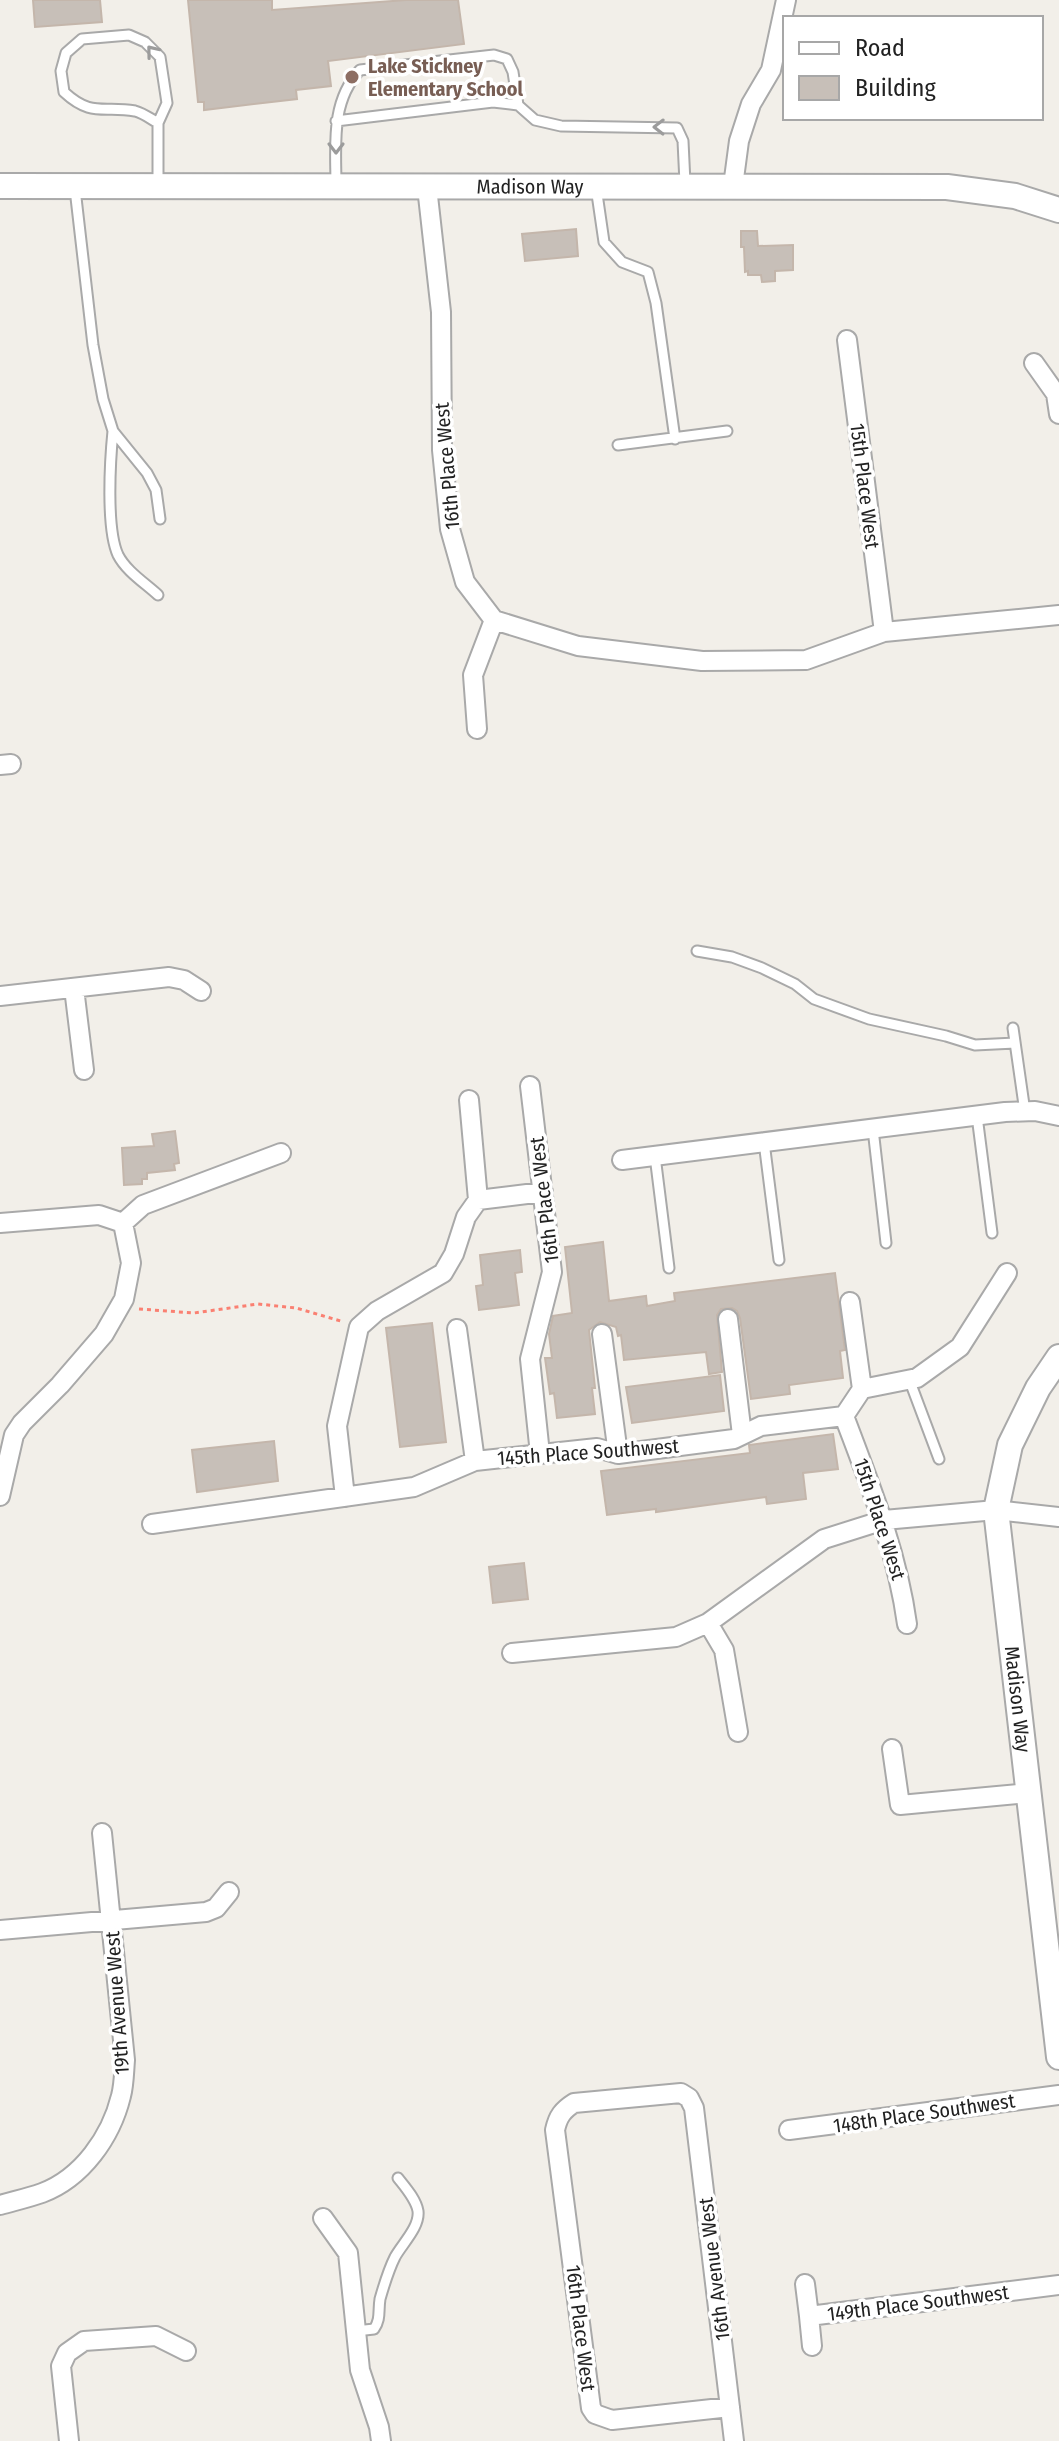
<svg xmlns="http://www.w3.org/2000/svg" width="1059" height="2441" font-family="'Fira Sans Condensed',sans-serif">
<rect width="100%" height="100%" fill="#f2efe9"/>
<!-- building -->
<path fill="#c7bfb8" stroke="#c4b6ab" stroke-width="2" d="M 33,0 L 100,0 L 102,22 L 35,27 Z
M 188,0 L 272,0 L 272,10 L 406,0 L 458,0 L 464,44 L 328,61 L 331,86 L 296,90 L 297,99 L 204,110 L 204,102 L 198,102 Z
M 576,229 L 578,256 L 525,261 L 522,234 Z
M 741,231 L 757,231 L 758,246 L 793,245 L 793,270 L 775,271 L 775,281 L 762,282 L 761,275 L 748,275 L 748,271 L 745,272 L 744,247 L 741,247 Z
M 175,1131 L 179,1163 L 174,1164 L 175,1170 L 147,1173 L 147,1179 L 142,1179 L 142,1184 L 124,1185 L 122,1148 L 154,1146 L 152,1134 Z
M 603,1242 L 609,1301 L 646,1296 L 647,1306 L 675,1301 L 674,1293 L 835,1273 L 845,1350 L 840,1351 L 843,1378 L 789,1385 L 790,1394 L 751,1399 L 740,1318 L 737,1311 L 732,1308 L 721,1309 L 717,1315 L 722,1372 L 709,1374 L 706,1352 L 624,1360 L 621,1335 L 618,1336 L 616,1327 L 600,1322 L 589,1330 L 595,1388 L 592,1388 L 595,1414 L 557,1418 L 554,1393 L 550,1394 L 545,1358 L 552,1358 L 549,1334 L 553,1316 L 572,1313 L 565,1247 Z
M 520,1250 L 522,1272 L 515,1273 L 519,1305 L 479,1310 L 476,1286 L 483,1285 L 480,1255 Z
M 432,1323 L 446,1442 L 400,1447 L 386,1328 Z
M 720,1375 L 724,1411 L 632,1423 L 626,1387 Z
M 833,1434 L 838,1469 L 803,1473 L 806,1499 L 767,1504 L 766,1497 L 656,1512 L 656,1509 L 607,1515 L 601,1471 L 750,1453 L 749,1445 Z
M 274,1441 L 278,1481 L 197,1492 L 192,1450 Z
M 524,1563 L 528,1599 L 493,1603 L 489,1567 Z"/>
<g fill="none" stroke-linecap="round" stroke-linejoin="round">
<!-- service casing -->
<g stroke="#a9a9a9" stroke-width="13">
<path id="service" d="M 336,121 L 493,102 L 518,105
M 158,185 L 158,123 L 167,103 L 160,57 L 145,42 L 129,35 L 82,39 L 66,53 L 61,71 L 64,92 C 92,118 104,105 135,111 C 143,113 151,119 158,123
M 336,186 C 336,146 330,102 360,70 L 494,55 L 507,59 L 513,72 L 518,105 L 535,120 L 561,126 L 677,128 L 683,141 L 685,183
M 596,187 L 604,242 L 622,262 L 648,272 L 656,303 L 675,439
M 75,189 L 93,345 L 103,399 L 113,431 L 147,473 L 156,490 L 160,519
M 113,431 C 110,461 106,529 118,555 C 126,571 145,583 158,595
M 618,445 L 727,431
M 697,951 L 732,957 L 762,968 L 795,984 L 814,999 L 869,1019 L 946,1036 L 975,1045 L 1015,1043
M 1013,1028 L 1025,1112
M 977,1116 L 992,1233
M 873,1129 L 886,1243
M 764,1142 L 779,1260
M 655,1156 L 669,1268
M 909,1379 L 939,1459
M 356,2331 L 374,2329 C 381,2319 378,2311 380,2299 C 384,2285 389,2269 395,2257 C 402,2244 420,2227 418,2211 C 416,2199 405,2187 398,2178"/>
</g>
<!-- minor casing -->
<g stroke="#a9a9a9" stroke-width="22">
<path id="minor" d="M 733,186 L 739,141 L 751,104 L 771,70 L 786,0
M 427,187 L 441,312 L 442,450 L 450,529 L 465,582 L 494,620
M 847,340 L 884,632
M 1034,363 L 1056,394 L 1059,414
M 494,620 L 578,646 L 702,661 L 806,660 L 884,632 L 1059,615
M 477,729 L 473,675 L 494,620
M 0,765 L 11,764
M 74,988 L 84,1070
M 0,996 L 169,977 L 184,980 L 201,991
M 530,1086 L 552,1272 L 530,1359 L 540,1454
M 622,1160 L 1005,1112 L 1035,1111 L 1059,1116
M 478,1200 L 543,1192
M 0,1223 L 99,1215 L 123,1223 L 143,1205 L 281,1153
M 850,1302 L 862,1389
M 728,1319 L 742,1435
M 457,1329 L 475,1461
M 602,1334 L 618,1454
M 844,1416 C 870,1485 897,1551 907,1624
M 0,1496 L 14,1435 L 22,1423 L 60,1385 L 104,1334 L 124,1299 L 131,1263 L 123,1223
M 345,1497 L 337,1426 L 359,1327 L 377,1311 L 443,1273 L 454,1254 L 466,1217 L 478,1200 L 469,1100
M 152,1524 L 414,1487 L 475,1461 L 597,1448 L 618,1454 L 734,1439 L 761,1426 L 844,1416 L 862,1389 L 917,1378 L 960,1347 L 1007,1273
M 708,1623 L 724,1650 L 738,1732
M 512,1653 L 676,1637 L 708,1623 L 824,1539 L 884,1520 L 996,1510 L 1059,1517
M 892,1749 L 900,1805 L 1029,1793
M 0,1930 L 206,1912 L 216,1908 L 229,1892
M 789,2130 L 1059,2095
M 0,2205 C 14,2201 28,2198 42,2193 C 82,2178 111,2137 121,2096 C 124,2085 124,2072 125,2060 L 102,1833
M 323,2218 L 348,2253 L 360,2370 L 379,2427 L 381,2441
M 805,2284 L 809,2316 L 1059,2285
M 809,2316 L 812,2346
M 730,2407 L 612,2420 L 595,2414 L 591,2408 L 555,2130 C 558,2116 563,2110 574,2103 L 681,2093 L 689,2098 L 694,2108 L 734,2441
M 69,2441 L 61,2366 L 67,2353 L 84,2341 L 156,2336 L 186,2351"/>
</g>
<!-- tertiary casing -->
<g stroke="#a9a9a9" stroke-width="28">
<g id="tertiary">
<path id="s1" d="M 0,186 L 947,187 L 1015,196 L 1059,210"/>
<path id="s2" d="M 1059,1357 L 1038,1388 L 1010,1445 L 996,1510 L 1059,2057"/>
</g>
</g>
<!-- path -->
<path stroke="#fa8072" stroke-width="3" stroke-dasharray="4 4" stroke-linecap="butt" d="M 139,1309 L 194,1313 L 258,1304 L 296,1308 L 344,1322"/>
<!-- service -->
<use href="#service" stroke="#fff" stroke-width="9"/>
<!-- minor -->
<use href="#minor" stroke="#fff" stroke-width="18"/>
<!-- tertiary -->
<use href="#tertiary" stroke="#fff" stroke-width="24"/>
</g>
<!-- one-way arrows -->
<defs><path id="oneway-chevron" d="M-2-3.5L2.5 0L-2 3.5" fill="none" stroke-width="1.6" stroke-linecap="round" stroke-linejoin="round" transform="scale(2)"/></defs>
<g stroke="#9c9c9c">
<use href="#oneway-chevron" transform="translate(152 51) rotate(-129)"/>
<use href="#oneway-chevron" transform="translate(659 127) rotate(-179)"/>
<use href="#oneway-chevron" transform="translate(336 148) rotate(90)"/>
</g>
<!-- markers -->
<circle fill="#8d6e63" stroke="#fff" stroke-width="3" cx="352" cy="77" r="8"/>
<g text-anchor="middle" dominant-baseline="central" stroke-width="7" stroke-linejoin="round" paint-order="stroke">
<!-- education labels -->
<g font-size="20" font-weight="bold" fill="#785e54" stroke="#fff" text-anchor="start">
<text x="368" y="66">Lake Stickney<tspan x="368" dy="23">Elementary School</tspan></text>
</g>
<!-- street labels -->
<g font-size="20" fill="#222" stroke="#fff">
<text stroke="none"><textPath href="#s1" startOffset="530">Madison Way</textPath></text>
<text transform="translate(447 466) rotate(-95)">16th Place West</text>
<text transform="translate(865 486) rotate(83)">15th Place West</text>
<text transform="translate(544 1200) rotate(-97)">16th Place West</text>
<text transform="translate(588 1452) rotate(-4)">145th Place Southwest</text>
<text transform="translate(880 1519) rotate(72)">15th Place West</text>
<text stroke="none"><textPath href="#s2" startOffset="358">Madison Way</textPath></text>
<text transform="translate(117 2003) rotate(-94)">19th Avenue West</text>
<text transform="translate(924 2113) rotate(-8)">148th Place Southwest</text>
<text transform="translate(714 2269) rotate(-97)">16th Avenue West</text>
<text transform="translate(918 2303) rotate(-7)">149th Place Southwest</text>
<text transform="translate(581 2328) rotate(83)">16th Place West</text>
</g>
</g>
<!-- legend -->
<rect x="783" y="16" width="260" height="104" fill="#ffffff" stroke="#a7a7a7" stroke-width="2"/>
<rect x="799" y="42" width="40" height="12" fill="#ffffff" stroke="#a7a7a7" stroke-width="2"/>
<text x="855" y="56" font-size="24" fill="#222222">Road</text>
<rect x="799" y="76" width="40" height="24" fill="#c7bfb8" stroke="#a7a7a7" stroke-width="2"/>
<text x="855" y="96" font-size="24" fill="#222222">Building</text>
</svg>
